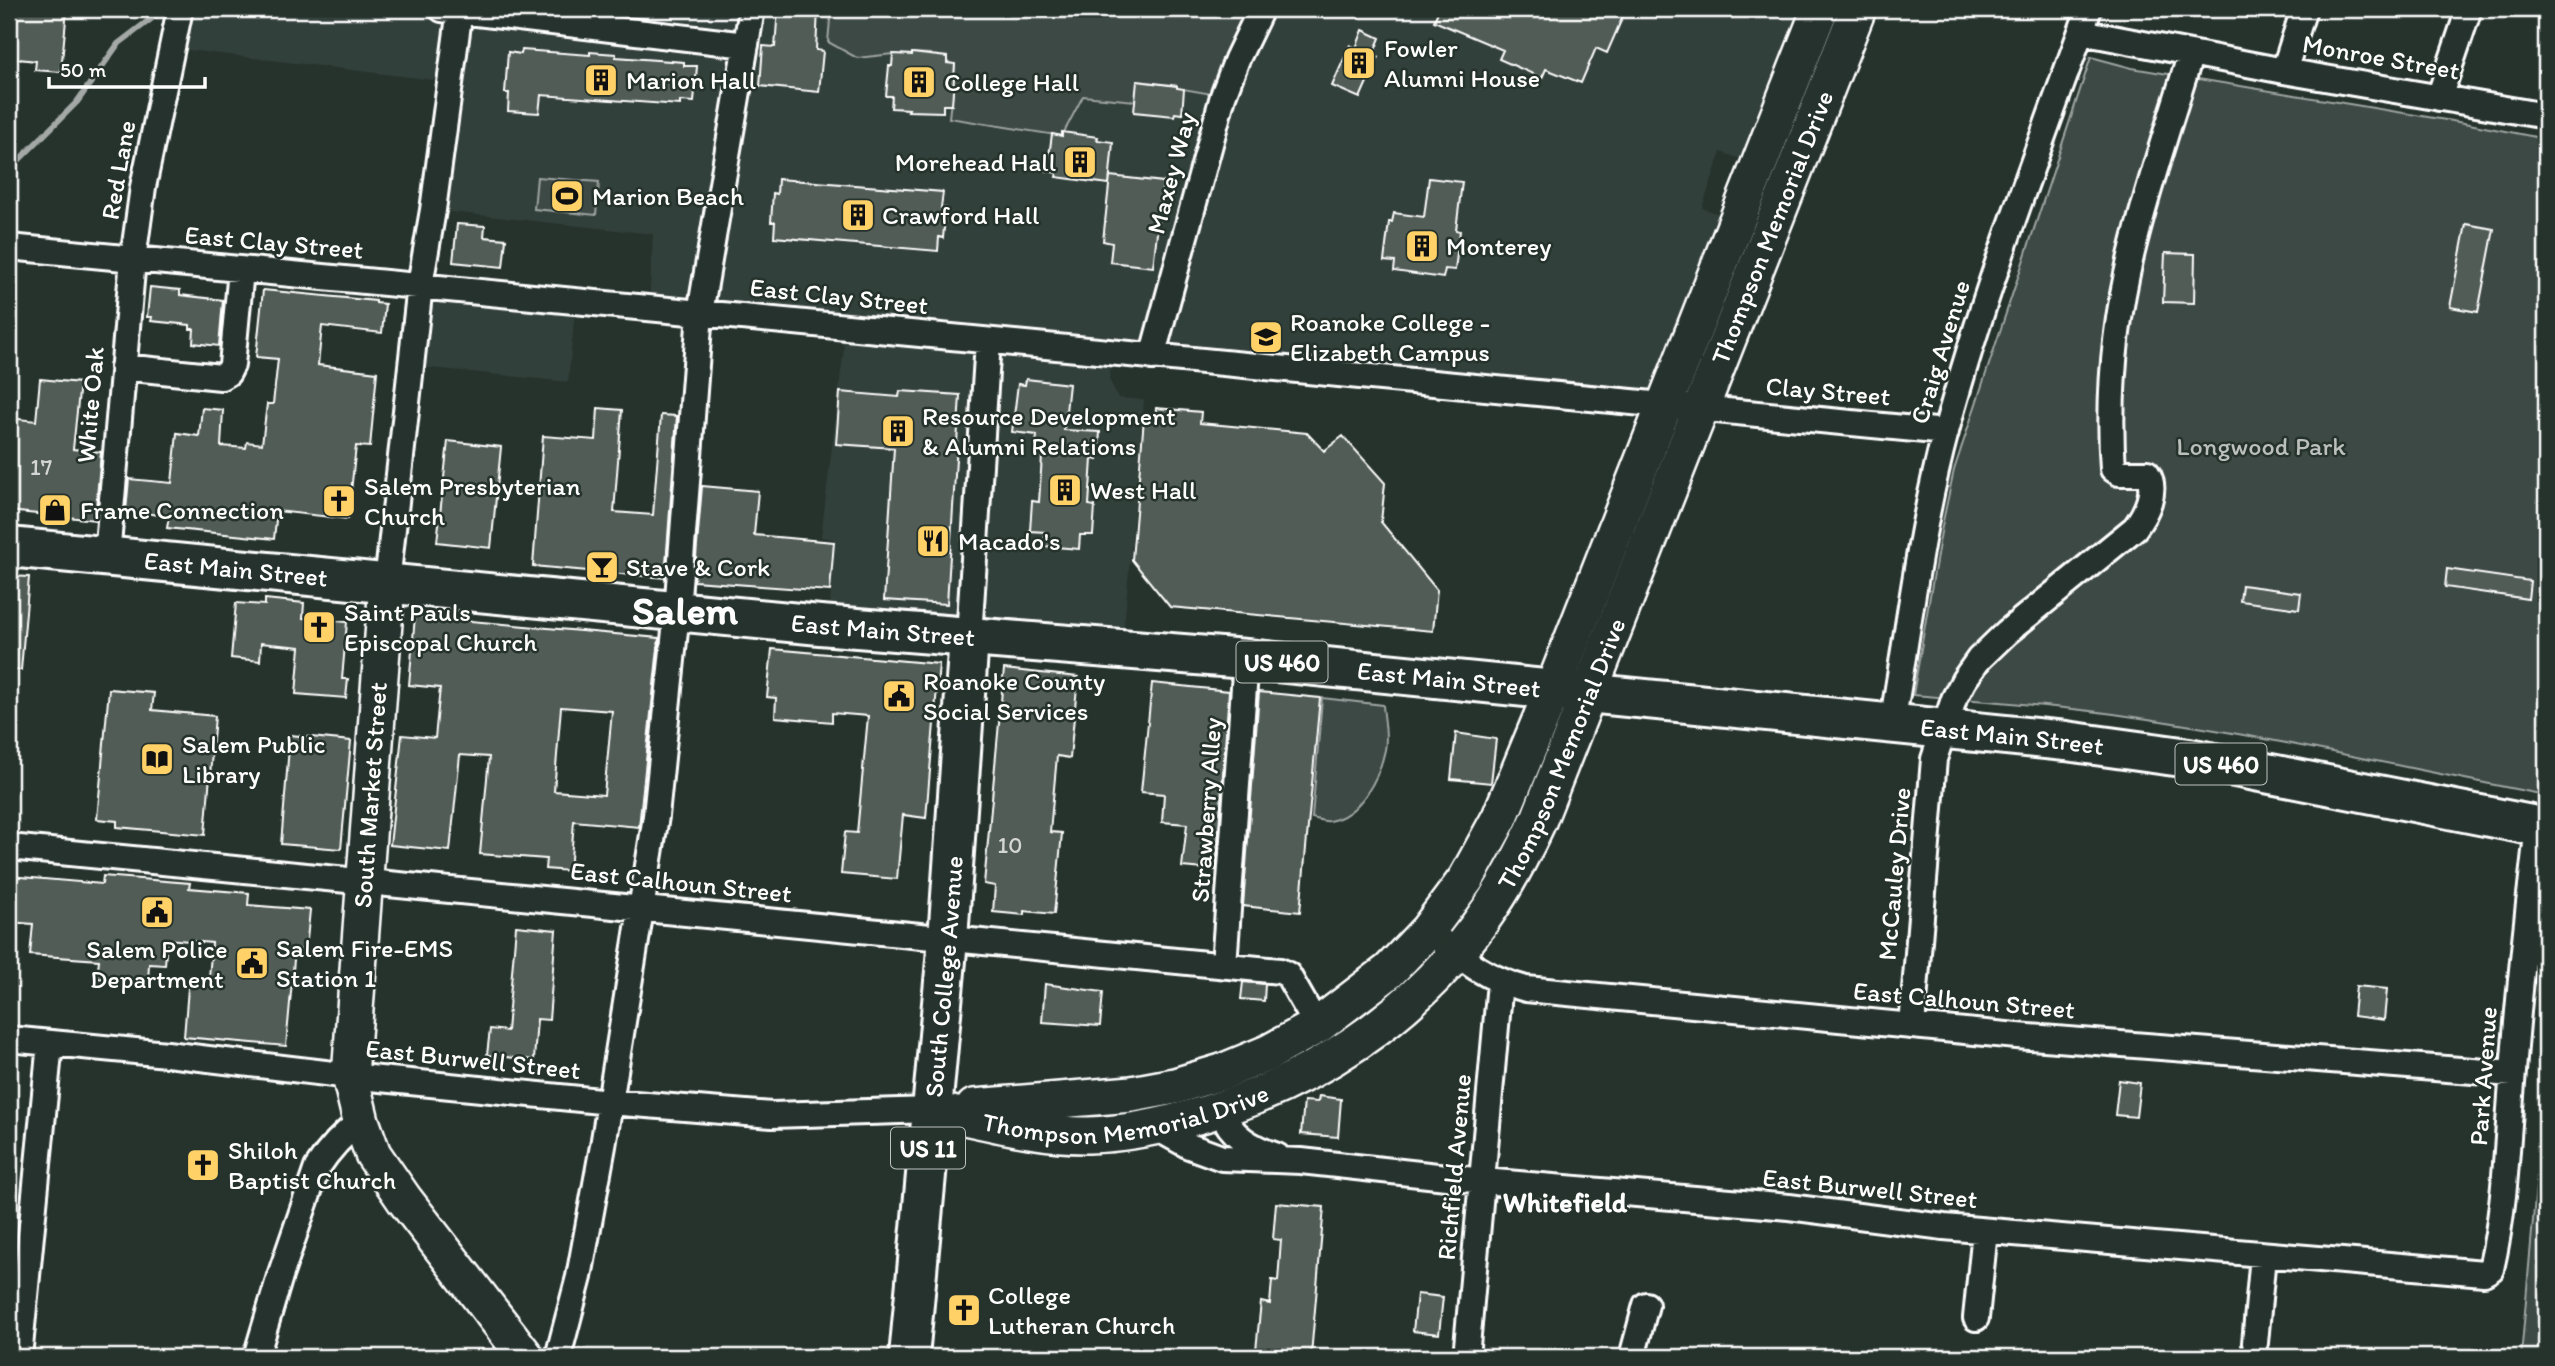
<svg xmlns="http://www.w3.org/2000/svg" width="2555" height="1366" font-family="Itim,sans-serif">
<rect width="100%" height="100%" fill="#26332d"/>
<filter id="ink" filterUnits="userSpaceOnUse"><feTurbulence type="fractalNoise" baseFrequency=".0143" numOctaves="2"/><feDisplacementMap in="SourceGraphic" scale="14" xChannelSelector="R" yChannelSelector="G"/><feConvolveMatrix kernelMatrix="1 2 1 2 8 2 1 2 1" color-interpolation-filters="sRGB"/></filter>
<g filter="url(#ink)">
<!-- built -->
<path fill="#333f3a" d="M 180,9 L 1820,9 L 1758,165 L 1721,152 L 1702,208 L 1736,220 L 1663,406 L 1112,353 L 1109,379 L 1118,398 L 1144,400 L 1122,649 L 829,626 L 834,539 L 821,537 L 844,348 L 841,327 L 649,308 L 653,234 L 433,210 L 450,82 L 172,48 Z
M 420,285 L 576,301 L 568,382 L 412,366 Z"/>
<!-- green -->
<path fill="#3e4944" stroke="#9ea4a2" stroke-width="2" d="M 831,9 L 1261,9 L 1223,96 L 1177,88 L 1177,86 L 1138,81 L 1135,101 L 1083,96 L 1062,136 L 949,118 L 955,65 L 931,56 L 931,54 L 913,53 L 912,55 L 893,54 L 857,58 L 828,42 Z
M 2091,57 L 2132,68 L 2464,123 L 2546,139 L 2546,795 C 2409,769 2273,737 2134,717 C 2061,706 1987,701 1913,695 L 1942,526 L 1954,470 Z
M 537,177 L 599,182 L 596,215 L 534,209 Z
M 1322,698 L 1383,705 C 1384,720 1388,735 1385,750 C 1379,778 1360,816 1329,821 C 1324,822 1317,819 1312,818 Z
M 2546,1072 L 2546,1357 L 2521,1357 Z"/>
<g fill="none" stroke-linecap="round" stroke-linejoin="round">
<!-- stream -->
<path stroke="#a4a9a7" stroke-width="6" d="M 9,170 L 77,102 L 118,44 L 164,9"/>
</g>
<!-- building -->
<path fill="#515c57" stroke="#fff" stroke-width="2" fill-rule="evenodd" d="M 9,9 L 67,9 L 61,72 L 35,70 L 36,61 L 9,58 Z
M 778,9 L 818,9 L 816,50 L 823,51 L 819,92 L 760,86 L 763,46 L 775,47 Z
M 1439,9 L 1612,9 L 1624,14 L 1607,53 L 1596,48 L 1581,83 L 1546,69 L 1542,78 L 1499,59 L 1503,50 L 1434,21 Z
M 1363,30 L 1380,38 L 1373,55 L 1378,57 L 1360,98 L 1332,86 L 1350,45 L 1356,48 Z
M 522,50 L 590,55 L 590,52 L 616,54 L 616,57 L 684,62 L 684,66 L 697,66 L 694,102 L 680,101 L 680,105 L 541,95 L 539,113 L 508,111 L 509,93 L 505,93 L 508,52 L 521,54 Z
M 912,53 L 947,57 L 947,63 L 955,64 L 952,105 L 943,105 L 943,112 L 908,111 L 909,109 L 891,108 L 892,96 L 886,96 L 889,66 L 892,66 L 893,54 L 912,55 Z
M 1137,81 L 1177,86 L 1177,88 L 1184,89 L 1182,114 L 1175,113 L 1174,116 L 1134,112 Z
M 1062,132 L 1098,137 L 1097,140 L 1113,142 L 1109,184 L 1056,177 L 1057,173 L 1047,171 L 1052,134 L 1062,136 Z
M 1110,176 L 1163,182 L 1153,267 L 1110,262 L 1112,243 L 1103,241 Z
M 1429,178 L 1462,182 L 1456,230 L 1460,231 L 1455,270 L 1445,269 L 1443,278 L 1394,271 L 1395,262 L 1384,261 L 1389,222 L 1392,222 L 1394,213 L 1424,217 Z
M 778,179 L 943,192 L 941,208 L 946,208 L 943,238 L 939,237 L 938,251 L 774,237 L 775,222 L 771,222 L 773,193 L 777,194 Z
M 457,224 L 485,226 L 484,237 L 506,239 L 503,267 L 453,262 Z
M 2466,224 L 2494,229 L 2478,312 L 2450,307 Z
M 2165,253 L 2195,254 L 2194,303 L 2163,302 Z
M 150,287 L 180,290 L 180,295 L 223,300 L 219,346 L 193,343 L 194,329 L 190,329 L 190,325 L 151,321 L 152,317 L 147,317 Z
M 263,290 L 376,301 L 376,303 L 385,304 L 382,333 L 322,326 L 318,365 L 377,372 L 370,447 L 356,446 L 348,519 L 277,511 L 274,539 L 167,528 L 169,516 L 126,511 L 129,479 L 172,483 L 177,433 L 199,436 L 202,408 L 223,410 L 221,446 L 246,448 L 247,442 L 262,444 L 267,404 L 273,404 L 278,359 L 256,357 Z
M 40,379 L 80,383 L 73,449 L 101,452 L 95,520 L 9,511 L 9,418 L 36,421 Z
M 1026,379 L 1069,384 L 1064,430 L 1100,432 L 1098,460 L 1092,459 L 1089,505 L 1095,506 L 1093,535 L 1080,535 L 1079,549 L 1044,546 L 1045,532 L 1030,531 L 1032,501 L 1039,502 L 1042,456 L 1035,455 L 1037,435 L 1012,432 L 1018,384 L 1025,385 Z
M 900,391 L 960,395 L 947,604 L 884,600 L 894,448 L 836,444 L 840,392 L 899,397 Z
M 598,408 L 622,410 L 614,512 L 653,515 L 661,415 L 677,416 L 665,578 L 533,566 L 543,436 L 596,440 Z
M 1156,408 L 1201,412 L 1200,423 L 1307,433 L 1324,451 L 1343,436 L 1385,483 L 1381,522 L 1437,590 L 1433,631 L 1170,607 L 1132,560 L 1144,418 L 1155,419 Z
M 448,441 L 501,447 L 491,548 L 437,542 Z
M 702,486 L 758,491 L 754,535 L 834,542 L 830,591 L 694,581 Z
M 2447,569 L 2530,581 L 2528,599 L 2445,587 Z
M 9,576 L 29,577 L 21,670 L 9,670 Z
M 2242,585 L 2301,593 L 2299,609 L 2240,601 Z
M 265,599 L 304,603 L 303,618 L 347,622 L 342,679 L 348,679 L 346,698 L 296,694 L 300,647 L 261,643 L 260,661 L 231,658 L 236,603 L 265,605 Z
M 415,616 L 659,638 L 639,827 L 574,821 L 570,871 L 545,869 L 546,859 L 480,854 L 489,757 L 460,755 L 450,851 L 390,845 L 402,735 L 435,738 L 440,688 L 409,685 ZM 561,707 L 612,711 L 604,795 L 554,791 Z
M 772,649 L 939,664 L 926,818 L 903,815 L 897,879 L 841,874 L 845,832 L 857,833 L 868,716 L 832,713 L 832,722 L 775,717 L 776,698 L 767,697 Z
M 1004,669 L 1078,677 L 1070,758 L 1057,756 L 1050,832 L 1062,833 L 1054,914 L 1024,911 L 1024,915 L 993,912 L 995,886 L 984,884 Z
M 1152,683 L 1229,691 L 1216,870 L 1182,867 L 1187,824 L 1162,822 L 1164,794 L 1141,792 Z
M 109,689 L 154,693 L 152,710 L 215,716 L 205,835 L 117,827 L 117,821 L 97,819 Z
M 1259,692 L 1320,698 L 1300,912 L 1243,906 Z
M 1456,733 L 1496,739 L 1491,783 L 1451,779 Z
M 290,735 L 351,741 L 341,849 L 281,844 Z
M 9,876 L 102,884 L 103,876 L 190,883 L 189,888 L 249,893 L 248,905 L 310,910 L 306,950 L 295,949 L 286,1046 L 184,1037 L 189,976 L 209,978 L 212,943 L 167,939 L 165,965 L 149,964 L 148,983 L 97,978 L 99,960 L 30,955 L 33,924 L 9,922 Z
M 516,926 L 556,930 L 549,1020 L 537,1019 L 534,1060 L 487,1055 L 490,1029 L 507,1031 Z
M 1243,982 L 1265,984 L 1264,1001 L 1241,999 Z
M 1045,984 L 1103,992 L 1100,1026 L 1042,1022 Z
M 2356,986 L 2387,989 L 2384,1020 L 2353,1016 Z
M 2119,1080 L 2140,1083 L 2136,1117 L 2115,1115 Z
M 1319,1096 L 1341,1099 L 1338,1137 L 1301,1134 L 1304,1101 L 1318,1102 Z
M 1276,1203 L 1324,1207 L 1311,1355 L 1256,1350 L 1261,1302 L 1270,1304 L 1272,1280 L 1278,1281 L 1281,1240 L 1273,1239 Z
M 1417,1294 L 1443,1297 L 1439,1334 L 1413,1331 Z"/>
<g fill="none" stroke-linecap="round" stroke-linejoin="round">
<!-- street casing -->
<g stroke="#fff" stroke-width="30">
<path id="street" d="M 442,9 L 746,45
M 2081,32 L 2284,71 L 2546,116
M 2284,71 L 2304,9
M 2439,98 L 2469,9
M 9,247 L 1946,432
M 1152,357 L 1223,96 L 1237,59 L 1261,9
M 123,367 L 221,377 L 228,373 L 232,365 L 241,270
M 107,556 L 133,259 L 143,187 L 180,9
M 387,583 L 420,285 L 433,210 L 460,9
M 969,637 L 988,341
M 1892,724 C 1909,627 1920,527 1946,431 C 1985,288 2039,148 2089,9
M 9,847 L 1280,971 L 1288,975 L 1317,1026
M 1428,930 C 1463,959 1481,977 1526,989 L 2017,1036 L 2512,1074
M 1224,965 L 1246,659
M 1912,1026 L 1934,759 L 1954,699 L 1964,680 L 1979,659 L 2007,632 L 2135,528 C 2146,513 2158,490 2147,473 L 2119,473 L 2113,469 C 2108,398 2115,322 2132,252 C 2148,185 2171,119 2191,53
M 9,1039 L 167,1054 L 350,1076 L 610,1102 L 772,1115 L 932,1110
M 1221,1110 C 1230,1136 1252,1148 1277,1156
M 1155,1127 L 1189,1146 L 1222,1158 L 1301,1161 L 1483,1181 L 1789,1207 L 1944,1227 L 2484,1273 L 2491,1269 C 2506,1205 2507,1138 2513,1072 C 2519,990 2528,909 2538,827
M 1976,1318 L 1985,1231
M 2255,1343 L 2263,1255
M 19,1357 L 50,1043
M 256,1357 L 280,1276 L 317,1168 C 329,1149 343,1134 361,1121
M 558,1357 L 579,1277 L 603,1146 L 656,816 L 677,611 L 700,313 L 752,9
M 1466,1357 L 1500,982
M 1632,1357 L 1646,1305"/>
</g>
<!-- secondary casing -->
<g stroke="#fff" stroke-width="40">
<g id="secondary">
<path d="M 387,583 L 350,1076 L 361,1121 L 373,1154 L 404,1199 L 526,1357"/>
<path d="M 974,1107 L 1132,1094 L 1175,1086 L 1222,1072 L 1268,1053 L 1317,1026 L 1389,971 L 1428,930 L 1466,879 L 1500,817 L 1553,689 L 1820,9"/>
<path id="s1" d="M 932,1110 C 983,1120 1037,1136 1089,1135 C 1120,1134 1153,1128 1183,1120 C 1308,1088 1419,1015 1491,907 C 1510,879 1525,849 1539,819 L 1858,9"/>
</g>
</g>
<!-- primary casing -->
<g stroke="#fff" stroke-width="44">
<g id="primary">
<path id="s2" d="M 9,547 L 820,625 L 1246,659 L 2066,741 L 2189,758 L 2546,828"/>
<path id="s3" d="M 909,1357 L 948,939 L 969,637"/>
</g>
</g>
<!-- street -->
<use href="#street" stroke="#26332d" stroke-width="24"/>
<!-- secondary -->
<use href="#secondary" stroke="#26332d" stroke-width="35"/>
<!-- primary -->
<use href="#primary" stroke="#26332d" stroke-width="38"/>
</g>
</g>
<!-- icons -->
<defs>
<g id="building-square" transform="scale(1.75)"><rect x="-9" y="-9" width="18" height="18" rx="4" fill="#ffd166" stroke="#26332d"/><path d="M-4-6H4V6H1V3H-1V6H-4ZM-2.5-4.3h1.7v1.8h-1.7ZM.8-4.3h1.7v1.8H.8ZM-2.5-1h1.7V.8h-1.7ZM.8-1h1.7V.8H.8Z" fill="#111"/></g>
<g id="stadium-square" transform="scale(1.75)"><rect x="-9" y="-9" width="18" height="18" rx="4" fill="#ffd166" stroke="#26332d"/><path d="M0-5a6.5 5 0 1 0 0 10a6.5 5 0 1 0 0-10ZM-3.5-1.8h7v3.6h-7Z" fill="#111"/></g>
<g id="university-square" transform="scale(1.75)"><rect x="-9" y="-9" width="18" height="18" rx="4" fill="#ffd166" stroke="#26332d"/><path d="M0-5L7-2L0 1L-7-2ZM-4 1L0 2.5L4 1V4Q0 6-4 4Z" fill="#111"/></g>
<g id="church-square" transform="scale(1.75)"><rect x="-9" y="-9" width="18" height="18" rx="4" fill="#ffd166" stroke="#26332d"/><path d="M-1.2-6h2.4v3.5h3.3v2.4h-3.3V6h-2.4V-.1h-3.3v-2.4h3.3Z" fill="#111"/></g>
<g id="shop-square" transform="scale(1.75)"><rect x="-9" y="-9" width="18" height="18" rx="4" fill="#ffd166" stroke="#26332d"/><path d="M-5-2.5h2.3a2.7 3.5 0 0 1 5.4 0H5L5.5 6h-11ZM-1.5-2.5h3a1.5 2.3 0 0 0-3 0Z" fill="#111"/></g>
<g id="restaurant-square" transform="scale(1.75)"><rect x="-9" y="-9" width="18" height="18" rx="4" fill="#ffd166" stroke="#26332d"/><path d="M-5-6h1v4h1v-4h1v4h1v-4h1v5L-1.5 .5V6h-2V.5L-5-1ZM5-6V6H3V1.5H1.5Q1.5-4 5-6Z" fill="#111"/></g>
<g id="bar-square" transform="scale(1.75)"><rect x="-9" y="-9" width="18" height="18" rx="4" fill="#ffd166" stroke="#26332d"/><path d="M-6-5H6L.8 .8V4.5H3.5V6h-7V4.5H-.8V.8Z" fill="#111"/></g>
<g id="civic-square" transform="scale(1.75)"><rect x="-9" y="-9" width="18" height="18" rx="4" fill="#ffd166" stroke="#26332d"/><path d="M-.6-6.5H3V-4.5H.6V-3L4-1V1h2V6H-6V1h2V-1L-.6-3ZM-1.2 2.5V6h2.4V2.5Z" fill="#111"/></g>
<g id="library-square" transform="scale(1.75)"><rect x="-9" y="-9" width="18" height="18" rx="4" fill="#ffd166" stroke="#26332d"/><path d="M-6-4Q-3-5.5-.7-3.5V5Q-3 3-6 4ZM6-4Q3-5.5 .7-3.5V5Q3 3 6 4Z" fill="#111"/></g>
</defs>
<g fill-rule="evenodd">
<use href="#building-square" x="1359" y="63"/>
<use href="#building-square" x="601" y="80"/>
<use href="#building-square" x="919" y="82"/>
<use href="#building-square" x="1080" y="162"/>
<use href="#stadium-square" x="567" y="196"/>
<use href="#building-square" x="858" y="215"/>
<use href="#building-square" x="1422" y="246"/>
<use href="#university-square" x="1266" y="337"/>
<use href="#building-square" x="898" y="431"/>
<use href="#building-square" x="1065" y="490"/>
<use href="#church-square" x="339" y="501"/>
<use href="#shop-square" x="55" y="510"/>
<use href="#restaurant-square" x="933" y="541"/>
<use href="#bar-square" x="602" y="567"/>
<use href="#church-square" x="319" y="627"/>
<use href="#civic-square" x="899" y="696"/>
<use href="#library-square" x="157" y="759"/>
<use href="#civic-square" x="157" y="912"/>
<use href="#civic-square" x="252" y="963"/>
<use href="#church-square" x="203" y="1165"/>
<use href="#church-square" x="964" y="1310"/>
</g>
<g text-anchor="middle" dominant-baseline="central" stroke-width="5" stroke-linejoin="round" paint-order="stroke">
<!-- number labels -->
<g font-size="23" fill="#d4d6d5">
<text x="41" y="467">17</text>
<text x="1010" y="845">10</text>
</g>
<!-- shield labels -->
<g fill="#26332d" stroke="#bec2c0" stroke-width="2">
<rect x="1236.5" y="641.5" width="91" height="41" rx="5"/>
<rect x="2175.5" y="743.5" width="91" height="41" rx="5"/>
<rect x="891" y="1127.5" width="74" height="41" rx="5"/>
</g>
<g font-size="24" font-weight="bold" fill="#fff">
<text x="1282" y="662">US 460</text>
<text x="2221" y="764">US 460</text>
<text x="928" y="1148">US 11</text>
</g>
<!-- poi labels -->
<g font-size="26" fill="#fff" stroke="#26332d" text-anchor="start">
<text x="1384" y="48">Fowler<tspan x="1384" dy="30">Alumni House</tspan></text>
<text x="626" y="80">Marion Hall</text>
<text x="944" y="82">College Hall</text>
<text x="1056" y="162" text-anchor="end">Morehead Hall</text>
<text x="592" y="196">Marion Beach</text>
<text x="882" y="215">Crawford Hall</text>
<text x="1446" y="246">Monterey</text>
<text x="1290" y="322">Roanoke College -<tspan x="1290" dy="30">Elizabeth Campus</tspan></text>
<text x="922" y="416">Resource Development<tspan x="922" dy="30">&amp; Alumni Relations</tspan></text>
<text x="364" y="486">Salem Presbyterian<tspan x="364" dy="30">Church</tspan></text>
<text x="1090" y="490">West Hall</text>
<text x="80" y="510">Frame Connection</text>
<text x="958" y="541">Macado's</text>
<text x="626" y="567">Stave &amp; Cork</text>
<text x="344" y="612">Saint Pauls<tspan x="344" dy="30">Episcopal Church</tspan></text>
<text x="923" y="681">Roanoke County<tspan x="923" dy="30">Social Services</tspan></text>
<text x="182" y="744">Salem Public<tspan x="182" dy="30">Library</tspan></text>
<text x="276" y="948">Salem Fire-EMS<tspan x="276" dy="30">Station 1</tspan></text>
<text x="157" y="949" text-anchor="middle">Salem Police<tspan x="157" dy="30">Department</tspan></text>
<text x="228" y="1150">Shiloh<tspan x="228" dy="30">Baptist Church</tspan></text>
<text x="988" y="1295">College<tspan x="988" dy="30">Lutheran Church</tspan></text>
</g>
<!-- street labels -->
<g font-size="26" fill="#fff" stroke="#26332d">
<text transform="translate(2381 57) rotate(10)">Monroe Street</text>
<text transform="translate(118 170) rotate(-80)">Red Lane</text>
<text transform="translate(1171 173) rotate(-75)">Maxey Way</text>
<text stroke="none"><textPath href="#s1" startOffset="1374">Thompson Memorial Drive</textPath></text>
<text transform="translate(274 242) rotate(5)">East Clay Street</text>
<text transform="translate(839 296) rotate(6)">East Clay Street</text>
<text transform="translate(1940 352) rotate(-73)">Craig Avenue</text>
<text transform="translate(1828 391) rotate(5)">Clay Street</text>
<text transform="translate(90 405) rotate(-85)">White Oak</text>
<text stroke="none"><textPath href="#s2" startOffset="228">East Main Street</textPath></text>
<text stroke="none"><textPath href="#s2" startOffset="878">East Main Street</textPath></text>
<text stroke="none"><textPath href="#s2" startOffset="1446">East Main Street</textPath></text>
<text stroke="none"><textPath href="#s2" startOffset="2012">East Main Street</textPath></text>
<text stroke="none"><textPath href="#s1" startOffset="807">Thompson Memorial Drive</textPath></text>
<text transform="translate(370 795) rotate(-86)">South Market Street</text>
<text transform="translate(1206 810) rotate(-86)">Strawberry Alley</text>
<text transform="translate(1894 874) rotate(-85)">McCauley Drive</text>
<text transform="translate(681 882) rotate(6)">East Calhoun Street</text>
<text stroke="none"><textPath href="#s3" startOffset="382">South College Avenue</textPath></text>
<text transform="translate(1964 1000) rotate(5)">East Calhoun Street</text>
<text transform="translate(473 1059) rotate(6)">East Burwell Street</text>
<text transform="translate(2483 1076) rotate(-86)">Park Avenue</text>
<text stroke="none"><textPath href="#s1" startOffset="198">Thompson Memorial Drive</textPath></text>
<text transform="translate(1454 1167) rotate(-85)">Richfield Avenue</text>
<text transform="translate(1870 1188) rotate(6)">East Burwell Street</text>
</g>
<!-- park labels -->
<g font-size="26" fill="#bbbfbe" stroke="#26332d">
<text x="2261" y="446">Longwood Park</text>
</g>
<!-- neighbourhood labels -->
<g font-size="28" font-weight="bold" fill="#fff" stroke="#26332d">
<text x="1565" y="1202">Whitefield</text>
</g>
<!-- town labels -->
<g font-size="40" font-weight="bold" fill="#fff" stroke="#26332d">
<text x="685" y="610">Salem</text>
</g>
</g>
<!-- margin -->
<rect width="2555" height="1366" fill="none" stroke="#26332d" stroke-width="35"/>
<rect x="18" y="18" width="2520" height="1331" fill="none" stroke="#fff" stroke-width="2.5" filter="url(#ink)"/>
<!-- scale -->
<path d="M49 77v10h156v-10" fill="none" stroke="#ffffff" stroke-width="3.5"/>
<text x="60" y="77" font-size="21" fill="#ffffff" stroke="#26332d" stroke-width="5" paint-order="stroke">50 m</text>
</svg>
